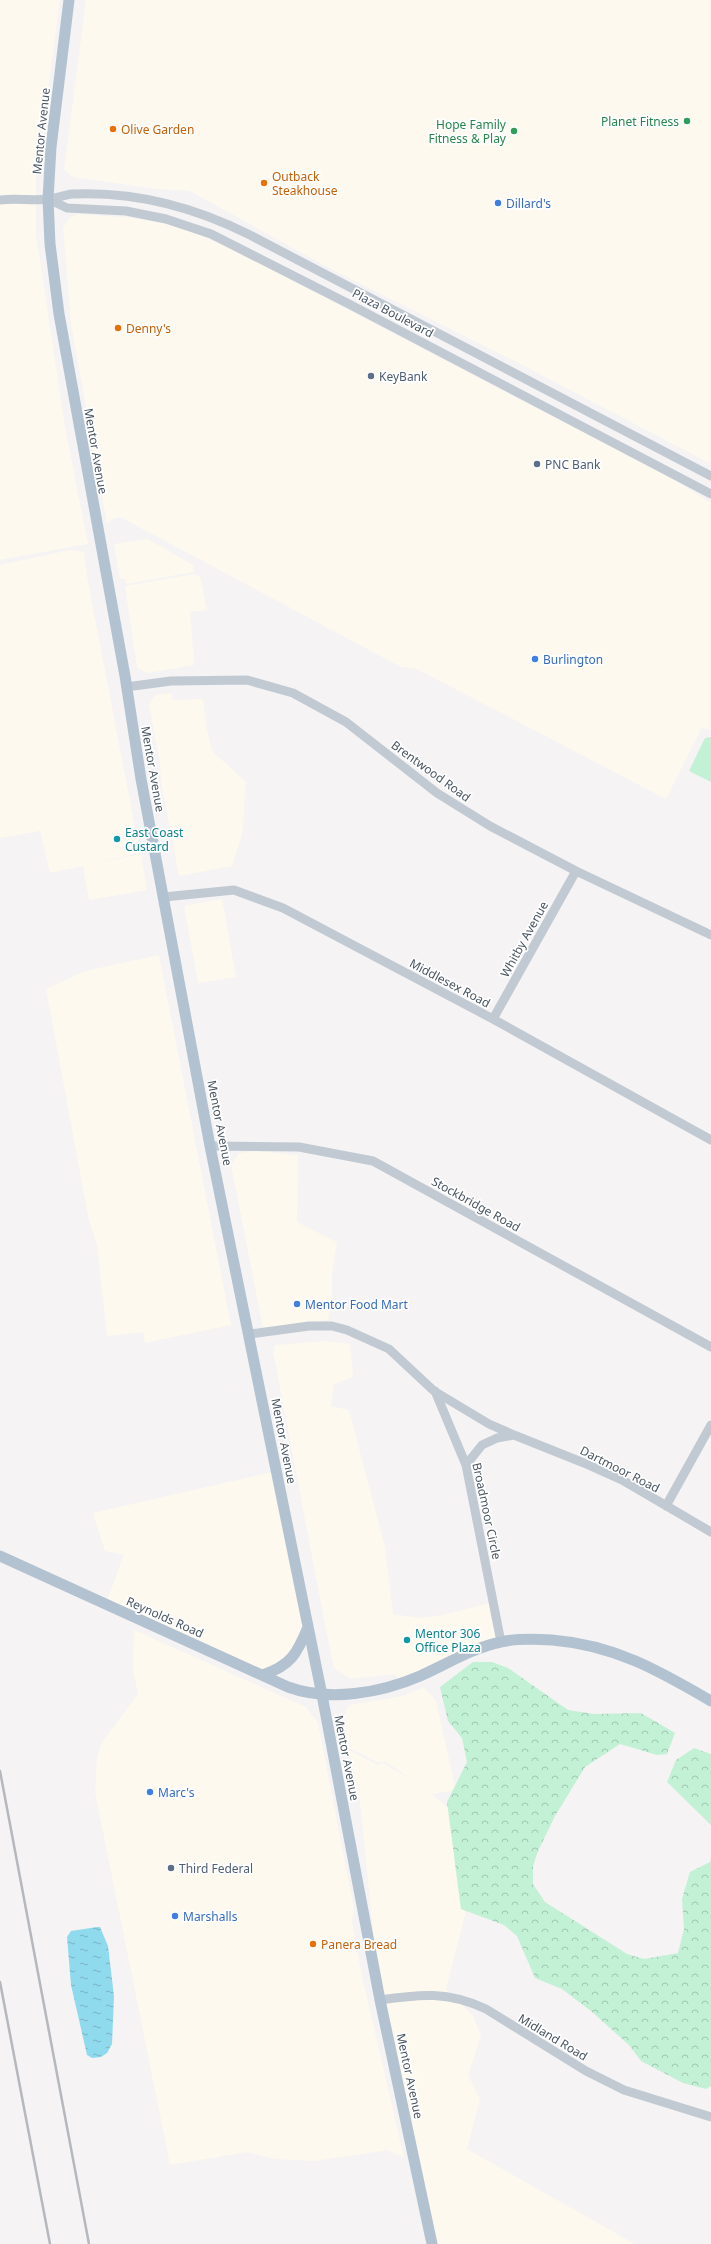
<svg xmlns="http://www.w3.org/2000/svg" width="711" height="2244" font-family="'Noto Sans',sans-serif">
<defs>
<pattern id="forest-crowns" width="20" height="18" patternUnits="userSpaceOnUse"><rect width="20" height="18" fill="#c3f1d5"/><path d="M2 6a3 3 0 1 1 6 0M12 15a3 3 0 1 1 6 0" fill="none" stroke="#a0c6b0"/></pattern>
<pattern id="water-ripples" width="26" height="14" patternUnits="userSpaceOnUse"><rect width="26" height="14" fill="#90daee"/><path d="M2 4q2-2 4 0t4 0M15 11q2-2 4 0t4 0" fill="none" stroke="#78b4c4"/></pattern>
</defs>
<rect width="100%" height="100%" fill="#f5f3f3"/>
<!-- commercial -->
<path fill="#fdf9ef" d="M 0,0 L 60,0 L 36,180 L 36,234 L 65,427 L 88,544 L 0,560 Z
M 86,0 L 711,0 L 711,464 L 530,369 L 329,268 L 190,191 L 157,189 L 73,177 L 64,170 Z
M 78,214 L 132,218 L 163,223 L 192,232 L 230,248 L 680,483 L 711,503 L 711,731 L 702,727 L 666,799 L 417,669 L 401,667 L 120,517 L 112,519 L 107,524 L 71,324 L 63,228 L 69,218 Z
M 148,539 L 193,565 L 194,572 L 126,584 L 125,579 L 120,579 L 114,544 Z
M 70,550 L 84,552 L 88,582 L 140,853 L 88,865 L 141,854 L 147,890 L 89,900 L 83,866 L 50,873 L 40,831 L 0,838 L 0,565 Z
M 194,574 L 200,576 L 207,610 L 190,612 L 194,665 L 147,673 L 137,668 L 125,586 Z
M 171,693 L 172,700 L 203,699 L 206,725 L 212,751 L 246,782 L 242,835 L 232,866 L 179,876 L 161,782 L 160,764 L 149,704 L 155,695 Z
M 222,899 L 236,977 L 198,983 L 184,906 Z
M 159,955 L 231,1325 L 145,1343 L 143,1332 L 107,1336 L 97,1244 L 89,1221 L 46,989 L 85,971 Z
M 257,1151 L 298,1155 L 297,1222 L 337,1242 L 332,1273 L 332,1295 L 328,1320 L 263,1328 L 231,1165 L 239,1153 Z
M 326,1341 L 350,1344 L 353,1377 L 334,1384 L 331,1406 L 349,1410 L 385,1547 L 393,1614 L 419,1618 L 438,1616 L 491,1603 L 498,1640 L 398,1681 L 395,1674 L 351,1679 L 334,1668 L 326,1630 L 273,1351 L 275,1345 Z
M 272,1472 L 304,1625 L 293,1650 L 276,1666 L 262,1670 L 107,1600 L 124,1555 L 105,1551 L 93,1513 Z
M 134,1630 L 306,1707 L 318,1723 L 354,1909 L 352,1922 L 362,1976 L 404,2158 L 388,2150 L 315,2161 L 275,2159 L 247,2152 L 170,2165 L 95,1792 L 97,1759 L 102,1742 L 138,1694 L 133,1670 Z
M 424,1687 L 436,1701 L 456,1790 L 433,1794 L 386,1762 L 377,1762 L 349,1748 L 344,1725 L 345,1712 L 349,1705 L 404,1696 Z
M 349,1750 L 378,1765 L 383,1763 L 424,1787 L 453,1813 L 451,1818 L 456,1874 L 461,1909 L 466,1911 L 446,1989 L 473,2016 L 481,2036 L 468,2075 L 480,2099 L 467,2149 L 635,2244 L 435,2244 L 376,1961 L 360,1802 Z"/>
<!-- forest -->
<path fill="url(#forest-crowns)" d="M 473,1662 L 492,1662 L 508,1668 L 568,1710 L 594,1714 L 641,1713 L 675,1733 L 667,1754 L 657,1755 L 620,1744 L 585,1767 L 555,1816 L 538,1851 L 533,1866 L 533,1884 L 545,1902 L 627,1954 L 644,1959 L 678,1953 L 684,1929 L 682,1899 L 690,1872 L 710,1862 L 711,1856 L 711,2086 L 706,2089 L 683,2083 L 641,2061 L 629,2045 L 591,2011 L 562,1989 L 535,1978 L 517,1936 L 504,1925 L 461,1909 L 447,1802 L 467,1762 L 462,1738 L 448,1721 L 440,1687 Z
M 694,1748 L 711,1754 L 711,1825 L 667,1782 L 676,1760 Z"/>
<!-- pitch -->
<path fill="#c3f1d5" d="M 711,737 L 711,782 L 689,771 L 705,738 Z"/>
<!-- water -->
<path fill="url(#water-ripples)" d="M 97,1927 L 100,1927 L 108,1946 L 114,1996 L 112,2044 L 107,2053 L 101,2057 L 92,2058 L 87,2055 L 71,1985 L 67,1937 L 71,1931 Z"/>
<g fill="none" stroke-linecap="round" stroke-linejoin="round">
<!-- minor -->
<path stroke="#c1cad2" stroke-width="9" d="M 48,199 L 67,208 L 126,211 L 166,219 L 211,234 L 347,303 L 711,494
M 0,200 C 16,198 33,201 49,199 C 57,198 64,195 72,194 C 134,191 194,207 248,234 L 711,476
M 126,687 L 171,681 L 247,680 L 293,693 L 346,722 L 437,793 L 490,826 L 576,871 L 711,935
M 164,897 L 234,890 L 283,908 L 493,1019 L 711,1140
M 493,1019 L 576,871
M 210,1146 L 299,1147 L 373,1161 L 711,1347
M 250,1334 L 309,1326 L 332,1326 L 347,1330 L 389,1349 L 434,1391 L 489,1424 L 514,1435
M 435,1391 L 466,1465 L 501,1642
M 466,1465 L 482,1445 L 497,1438 L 514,1435 L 584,1463 L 624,1481 L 711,1532
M 666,1506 L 711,1425
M 380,2000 C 420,1994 448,1991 486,2009 L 586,2071 L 624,2090 L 711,2117"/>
<!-- major -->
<path stroke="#b3c2d1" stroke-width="11" d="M 69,0 L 51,147 L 48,199 L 50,244 L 59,314 L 125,676 L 141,779 L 210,1146 L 322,1695 L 380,2000 L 432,2244
M 0,1556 L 288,1687 C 329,1702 381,1693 420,1676 C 447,1664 472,1648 501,1642 C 517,1638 536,1639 552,1640 C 614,1645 658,1670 711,1701
M 263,1675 C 291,1665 297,1654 308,1627"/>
<!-- rail -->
<path stroke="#b5b8bd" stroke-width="2.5" d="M 0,1771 L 89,2244
M 0,1982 L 50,2244"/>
</g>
<!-- markers -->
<g fill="#2e9e5b" stroke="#fff" stroke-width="1.5">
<circle cx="687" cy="121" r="4"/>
<circle cx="514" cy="131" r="4"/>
</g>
<g fill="#e8710a" stroke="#fff" stroke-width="1.5">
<circle cx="113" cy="129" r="4"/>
<circle cx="264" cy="183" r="4"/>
<circle cx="118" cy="328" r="4"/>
<circle cx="313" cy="1944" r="4"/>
</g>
<g fill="#3f7fe0" stroke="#fff" stroke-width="1.5">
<circle cx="498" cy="203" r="4"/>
<circle cx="535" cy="659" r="4"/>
<circle cx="297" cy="1304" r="4"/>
<circle cx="150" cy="1792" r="4"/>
<circle cx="175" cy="1916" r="4"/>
</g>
<g fill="#5c6f8a" stroke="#fff" stroke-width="1.5">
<circle cx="371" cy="376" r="4"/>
<circle cx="537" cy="464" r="4"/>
<circle cx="171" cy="1868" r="4"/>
</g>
<g fill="#0f9aa8" stroke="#fff" stroke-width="1.5">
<circle cx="117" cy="839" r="4"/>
<circle cx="407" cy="1640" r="4"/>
</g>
<g text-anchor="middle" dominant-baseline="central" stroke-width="3.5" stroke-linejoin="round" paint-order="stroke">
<!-- leisure labels -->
<g font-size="12" fill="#27864d" stroke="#fff" text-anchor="end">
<text x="679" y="121">Planet Fitness</text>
<text x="506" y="124">Hope Family<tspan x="506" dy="14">Fitness &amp; Play</tspan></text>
</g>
<!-- food labels -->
<g font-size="12" fill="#c56008" stroke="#fff" text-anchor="start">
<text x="121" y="129">Olive Garden</text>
<text x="272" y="176">Outback<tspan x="272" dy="14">Steakhouse</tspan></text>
<text x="126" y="328">Denny's</text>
<text x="321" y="1944">Panera Bread</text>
</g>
<!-- street labels -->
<g font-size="12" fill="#4a5661" stroke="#fff">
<text transform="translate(41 131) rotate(-84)">Mentor Avenue</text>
<text transform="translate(393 313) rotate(28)">Plaza Boulevard</text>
<text transform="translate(96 451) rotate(80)">Mentor Avenue</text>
<text transform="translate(153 769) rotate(80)">Mentor Avenue</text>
<text transform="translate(431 771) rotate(36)">Brentwood Road</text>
<text transform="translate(524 939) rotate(-61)">Whitby Avenue</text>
<text transform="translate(450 983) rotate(28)">Middlesex Road</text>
<text transform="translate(220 1123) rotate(79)">Mentor Avenue</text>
<text transform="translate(476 1204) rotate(29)">Stockbridge Road</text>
<text transform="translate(284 1441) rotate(79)">Mentor Avenue</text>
<text transform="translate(620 1469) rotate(27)">Dartmoor Road</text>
<text transform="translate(487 1511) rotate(78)">Broadmoor Circle</text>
<text transform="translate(165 1617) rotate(24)">Reynolds Road</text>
<text transform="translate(347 1758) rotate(79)">Mentor Avenue</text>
<text transform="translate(553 2037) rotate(31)">Midland Road</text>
<text transform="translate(410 2076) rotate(78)">Mentor Avenue</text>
</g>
<!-- shop labels -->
<g font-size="12" fill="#366cbe" stroke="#fff" text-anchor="start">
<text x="506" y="203">Dillard's</text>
<text x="543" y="659">Burlington</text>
<text x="305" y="1304">Mentor Food Mart</text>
<text x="158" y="1792">Marc's</text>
<text x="183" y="1916">Marshalls</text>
</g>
<!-- service labels -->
<g font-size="12" fill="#4e5e75" stroke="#fff" text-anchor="start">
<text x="379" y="376">KeyBank</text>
<text x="545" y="464">PNC Bank</text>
<text x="179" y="1868">Third Federal</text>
</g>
<!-- culture labels -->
<g font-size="12" fill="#0d838f" stroke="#fff" text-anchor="start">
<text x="125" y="832">East Coast<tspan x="125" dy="14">Custard</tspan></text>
<text x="415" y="1633">Mentor 306<tspan x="415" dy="14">Office Plaza</tspan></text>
</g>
</g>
</svg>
